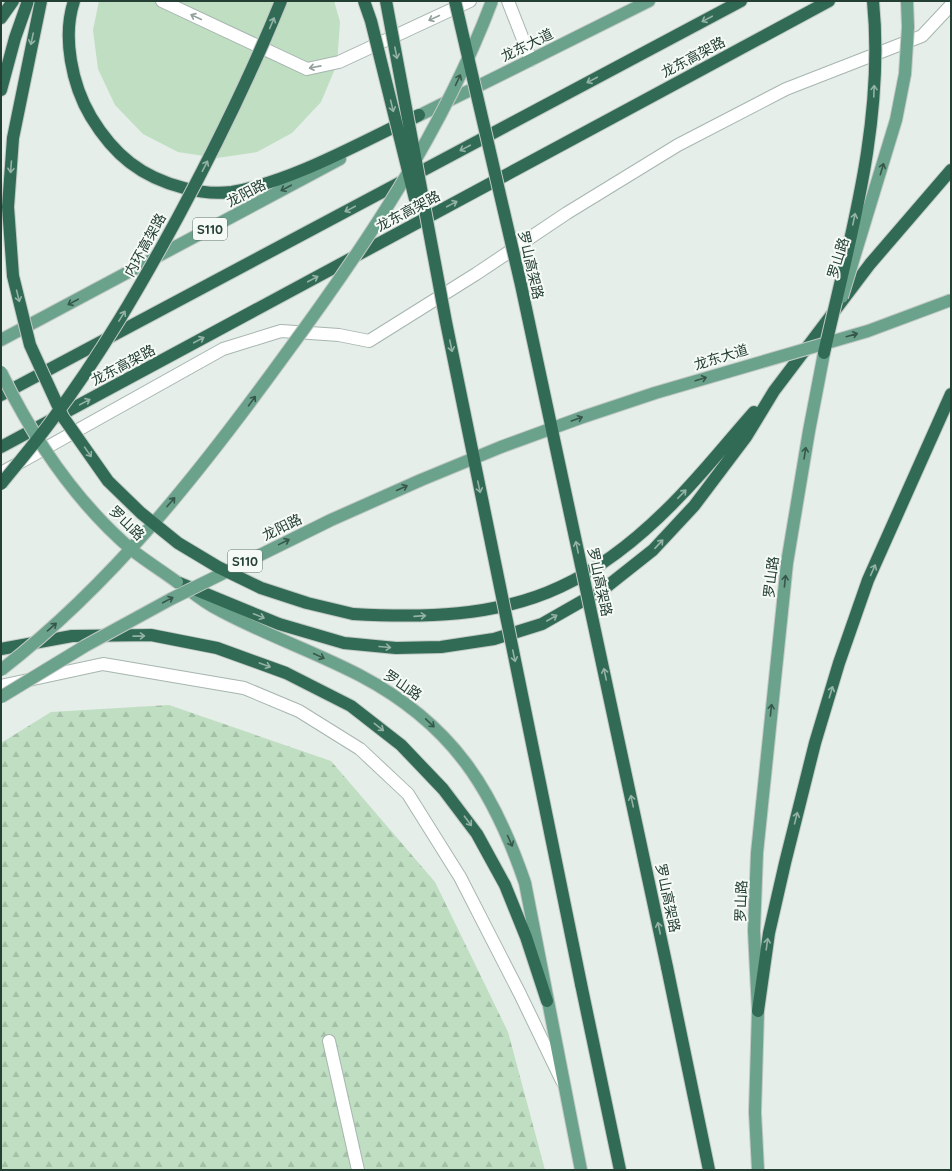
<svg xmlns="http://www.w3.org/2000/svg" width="952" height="1171" font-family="Quicksand,'Noto Sans SC',sans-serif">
<defs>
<pattern id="forest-firs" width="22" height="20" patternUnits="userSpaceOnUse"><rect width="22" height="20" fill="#bfdec2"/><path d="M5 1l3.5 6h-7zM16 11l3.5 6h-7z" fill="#a4c0a7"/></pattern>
</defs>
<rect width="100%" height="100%" fill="#e5eee9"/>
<!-- green -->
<path fill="#bfdec2" d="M 99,1 L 334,1 L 340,22 L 337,64 L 321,102 L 292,133 L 257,152 L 217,158 L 178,152 L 143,134 L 115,105 L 98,69 L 93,30 Z"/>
<!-- forest -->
<path fill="url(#forest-firs)" d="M 169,705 L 331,761 L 435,882 L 508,1032 L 545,1170 L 1,1170 L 1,743 L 51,712 Z"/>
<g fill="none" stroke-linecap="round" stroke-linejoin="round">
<!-- lane casing -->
<g stroke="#a7b6af" stroke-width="14">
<path id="lane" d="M 162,1 L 307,69 L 339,62 L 470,1
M 508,1 L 531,60
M 1,473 L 223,349 L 281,331 L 339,335 L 369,341 L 476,274 L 567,213 L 678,145 L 786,89 L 922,36 L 951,5
M 1,686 L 103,664 L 244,688 L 299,711 L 360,749 L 408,794 L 460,877 L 520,994 L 562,1081
M 329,1041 L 358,1170"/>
</g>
<!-- primary casing -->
<g stroke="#c2c9c6" stroke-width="14">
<path id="primary" d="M 907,1 L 908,27
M 410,120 L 649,1
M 1,340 L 340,159
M 188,589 C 198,597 209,605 221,611 C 266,635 315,652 361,676 C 452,724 493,789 525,883 L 581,1170
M 758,1170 L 755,1112 L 758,1011 L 754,931 L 757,853 L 787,563 L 809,431 L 824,353"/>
</g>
<!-- highway casing -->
<g stroke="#c2c9c6" stroke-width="14">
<path id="highway" d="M 74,1 C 62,37 72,85 91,117 C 114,155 141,177 184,188 C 199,192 217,194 232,192 C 294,181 361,142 419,115
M 1,18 L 13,1
M 1,90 L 15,38 L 28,1
M 1,395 L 741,1
M 1,447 L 829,1
M 177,582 L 279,624 L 344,643 L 396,648 L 441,647 L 494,639 L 542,624 L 605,588 L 653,550 L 694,506 L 746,437 L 774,391 L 870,264 L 951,170
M 353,614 C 422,618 496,617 560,587 C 606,566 648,530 682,494 C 707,468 730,439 754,412
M 1,649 L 72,636 L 151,635 L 217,648 L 286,673 L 351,706 L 401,745 L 443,789 L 477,834 L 505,885 L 526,937 L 547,1001
M 667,967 L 709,1170
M 581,984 L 620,1170
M 758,1011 L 769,933 L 785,863 L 815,743 L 839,663 L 868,580 L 951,394"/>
</g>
<!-- lane -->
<use href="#lane" stroke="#fff" stroke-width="12"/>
<!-- primary -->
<use href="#primary" stroke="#6ba28b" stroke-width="12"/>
<!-- highway -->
<use href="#highway" stroke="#316b56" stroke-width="12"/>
<!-- primary-bridge casing -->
<g stroke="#c2c9c6" stroke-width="14" stroke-linecap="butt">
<path id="primary-bridge" d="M 842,297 L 896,120 L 905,74 L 908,27
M 1,372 C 33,438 75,501 132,550 C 146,561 162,571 177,582
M 1,670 C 112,584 200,472 282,359 C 364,248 443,131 492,1
M 1,697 L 85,646 L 171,599 L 331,520 L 421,480 L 501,447 L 583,417 L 655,393 L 868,331 L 951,300"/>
</g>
<!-- highway-bridge casing -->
<g stroke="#c2c9c6" stroke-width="14" stroke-linecap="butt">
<path id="highway-bridge" d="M 41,1 L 13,138 L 8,207 L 13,276 L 30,345 L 63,417 L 108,481 L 141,513 L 178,543 L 218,567 L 261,588 L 307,603 L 353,614
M 364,1 L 371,21 L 415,199
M 386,1 L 446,322 L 581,984
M 455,1 L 521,285 L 667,967
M 824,353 C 850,238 885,120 873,1
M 1,484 C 18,463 36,442 52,420 C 100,356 140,287 178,217 C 216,146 251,75 281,1"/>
</g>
<!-- primary-bridge -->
<use href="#primary-bridge" stroke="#6ba28b" stroke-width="12"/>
<!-- highway-bridge -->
<use href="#highway-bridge" stroke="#316b56" stroke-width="12"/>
</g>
<!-- one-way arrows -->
<defs><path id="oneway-shaft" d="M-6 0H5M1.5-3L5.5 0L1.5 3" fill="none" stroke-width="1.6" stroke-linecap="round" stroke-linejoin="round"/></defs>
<g stroke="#929f9a">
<use href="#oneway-shaft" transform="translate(196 17) rotate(-155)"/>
<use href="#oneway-shaft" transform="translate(434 18) rotate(155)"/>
<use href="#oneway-shaft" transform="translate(315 67) rotate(169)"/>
</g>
<g stroke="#94b2a6">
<use href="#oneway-shaft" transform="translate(707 19) rotate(152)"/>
<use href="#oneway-shaft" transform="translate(272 23) rotate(-67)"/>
<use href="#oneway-shaft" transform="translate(32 39) rotate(102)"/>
<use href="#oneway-shaft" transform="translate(396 53) rotate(79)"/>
<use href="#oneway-shaft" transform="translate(592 80) rotate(152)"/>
<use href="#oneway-shaft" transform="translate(874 91) rotate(-88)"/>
<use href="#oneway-shaft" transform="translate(392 106) rotate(76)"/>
<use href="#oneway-shaft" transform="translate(465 148) rotate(152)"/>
<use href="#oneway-shaft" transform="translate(205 166) rotate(-63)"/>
<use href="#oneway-shaft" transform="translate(11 167) rotate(94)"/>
<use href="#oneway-shaft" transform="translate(452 204) rotate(-28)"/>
<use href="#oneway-shaft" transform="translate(350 209) rotate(152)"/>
<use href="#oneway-shaft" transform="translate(854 219) rotate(-78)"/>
<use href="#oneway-shaft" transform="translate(313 279) rotate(-28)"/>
<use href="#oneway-shaft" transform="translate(18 296) rotate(76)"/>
<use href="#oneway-shaft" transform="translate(122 316) rotate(-58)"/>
<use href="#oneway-shaft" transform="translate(199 340) rotate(-28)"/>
<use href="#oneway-shaft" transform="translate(451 346) rotate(78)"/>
<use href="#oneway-shaft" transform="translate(85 402) rotate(-28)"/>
<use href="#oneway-shaft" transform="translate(88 452) rotate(55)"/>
<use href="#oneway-shaft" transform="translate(479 487) rotate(78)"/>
<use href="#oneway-shaft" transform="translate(682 494) rotate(-46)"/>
<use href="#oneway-shaft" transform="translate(659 544) rotate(-47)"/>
<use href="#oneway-shaft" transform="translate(577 547) rotate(-102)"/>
<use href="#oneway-shaft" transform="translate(873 570) rotate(-66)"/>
<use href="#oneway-shaft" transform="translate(259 616) rotate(22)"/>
<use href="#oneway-shaft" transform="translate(420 616) rotate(-4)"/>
<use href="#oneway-shaft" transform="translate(552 618) rotate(-30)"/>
<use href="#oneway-shaft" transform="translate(139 636) rotate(-1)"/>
<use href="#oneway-shaft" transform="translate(385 647) rotate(5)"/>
<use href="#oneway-shaft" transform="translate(514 656) rotate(78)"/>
<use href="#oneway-shaft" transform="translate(265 665) rotate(20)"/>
<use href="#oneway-shaft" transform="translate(605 674) rotate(-102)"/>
<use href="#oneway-shaft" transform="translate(831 692) rotate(-73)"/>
<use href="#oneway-shaft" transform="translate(379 727) rotate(38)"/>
<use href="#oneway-shaft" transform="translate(632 801) rotate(-102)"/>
<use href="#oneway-shaft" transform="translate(796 818) rotate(-76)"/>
<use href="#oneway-shaft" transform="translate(468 821) rotate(53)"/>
<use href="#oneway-shaft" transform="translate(659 928) rotate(-102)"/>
<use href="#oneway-shaft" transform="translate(767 944) rotate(-82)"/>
</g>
<g stroke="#36584a">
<use href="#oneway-shaft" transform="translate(458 80) rotate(-65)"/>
<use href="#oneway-shaft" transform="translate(882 169) rotate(-73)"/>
<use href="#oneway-shaft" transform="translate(286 188) rotate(152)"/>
<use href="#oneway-shaft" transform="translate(73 302) rotate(152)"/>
<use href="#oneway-shaft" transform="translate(852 335) rotate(-16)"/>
<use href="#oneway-shaft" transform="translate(701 379) rotate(-17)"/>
<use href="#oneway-shaft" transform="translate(252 401) rotate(-54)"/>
<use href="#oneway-shaft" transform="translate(577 419) rotate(-20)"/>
<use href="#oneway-shaft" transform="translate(805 453) rotate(-81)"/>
<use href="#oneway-shaft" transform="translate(402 488) rotate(-24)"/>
<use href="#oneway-shaft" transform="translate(171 502) rotate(-49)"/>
<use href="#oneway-shaft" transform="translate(284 542) rotate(-26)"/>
<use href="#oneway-shaft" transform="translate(785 581) rotate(-84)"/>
<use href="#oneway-shaft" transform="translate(168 600) rotate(-28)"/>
<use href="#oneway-shaft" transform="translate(52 627) rotate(-41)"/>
<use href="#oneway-shaft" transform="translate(319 656) rotate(25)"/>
<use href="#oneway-shaft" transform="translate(771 710) rotate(-84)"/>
<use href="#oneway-shaft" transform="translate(430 723) rotate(44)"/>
<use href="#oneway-shaft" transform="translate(510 841) rotate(66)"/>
</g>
<g text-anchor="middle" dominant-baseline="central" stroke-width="4" stroke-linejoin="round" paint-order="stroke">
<!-- shield labels -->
<g fill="#f6faf7" stroke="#63776e" stroke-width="1">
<rect x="193" y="218" width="34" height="22" rx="3"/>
<rect x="228" y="550" width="34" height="22" rx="3"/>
</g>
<g font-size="13" font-weight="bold" fill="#243f34">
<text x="210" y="229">S110</text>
<text x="245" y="561">S110</text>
</g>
<!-- street labels -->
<g font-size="14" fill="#243f34" stroke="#f6faf7">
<text transform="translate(527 45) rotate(-26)">龙东大道</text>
<text transform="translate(693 57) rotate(-28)">龙东高架路</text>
<text transform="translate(246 193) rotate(-28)">龙阳路</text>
<text transform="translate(408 211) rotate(-28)">龙东高架路</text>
<text transform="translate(145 245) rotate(-61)">内环高架路</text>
<text transform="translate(838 258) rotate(-73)">罗山路</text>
<text transform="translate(531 265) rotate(77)">罗山高架路</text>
<text transform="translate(721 357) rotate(-17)">龙东大道</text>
<text transform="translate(123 365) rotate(-28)">龙东高架路</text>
<text transform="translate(127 523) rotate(44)">罗山路</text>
<text transform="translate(282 527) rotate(-26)">龙阳路</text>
<text transform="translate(771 577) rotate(-83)">罗山路</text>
<text transform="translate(600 582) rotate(78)">罗山高架路</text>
<text transform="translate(403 685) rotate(34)">罗山路</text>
<text transform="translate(668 898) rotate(78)">罗山高架路</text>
<text transform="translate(741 901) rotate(-88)">罗山路</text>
</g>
</g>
<!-- border -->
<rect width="952" height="1171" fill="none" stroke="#243f34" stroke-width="4"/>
</svg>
